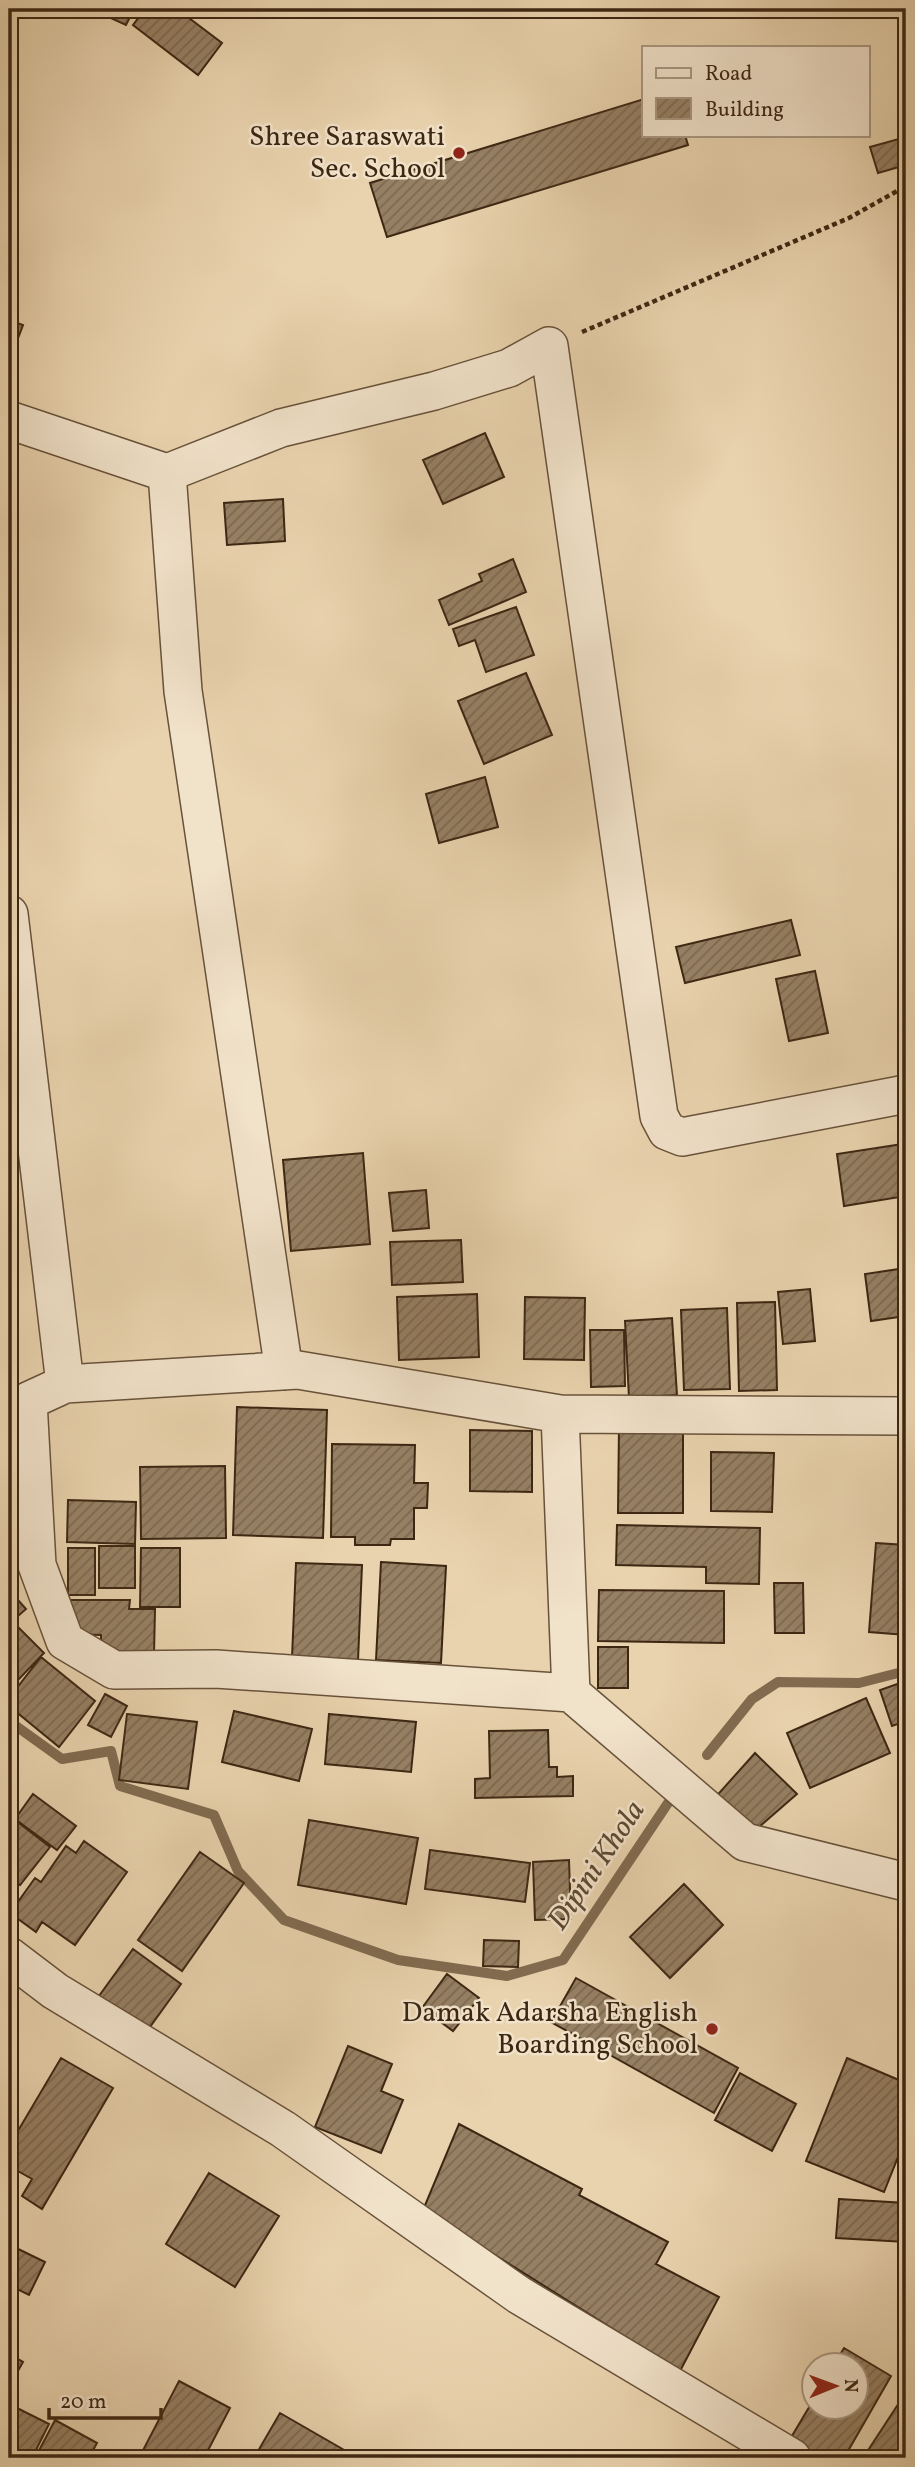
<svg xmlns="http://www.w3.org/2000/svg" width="915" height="2467" font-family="Vollkorn,serif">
<defs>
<pattern id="building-hatch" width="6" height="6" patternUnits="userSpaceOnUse" patternTransform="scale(1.75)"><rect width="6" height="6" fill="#968064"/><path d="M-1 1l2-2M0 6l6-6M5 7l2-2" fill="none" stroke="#7c6951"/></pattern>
</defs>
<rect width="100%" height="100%" fill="#e9d3ae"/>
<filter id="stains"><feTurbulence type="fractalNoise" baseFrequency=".00286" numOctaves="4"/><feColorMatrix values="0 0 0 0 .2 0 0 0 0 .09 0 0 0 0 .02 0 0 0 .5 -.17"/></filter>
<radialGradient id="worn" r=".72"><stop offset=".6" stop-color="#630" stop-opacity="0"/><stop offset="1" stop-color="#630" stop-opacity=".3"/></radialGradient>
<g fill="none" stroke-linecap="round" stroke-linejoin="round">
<!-- stream -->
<path stroke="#816b50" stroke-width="10" d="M 9,1721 L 62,1759 L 111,1751 L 120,1786 L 214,1815 L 238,1871 L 284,1920 L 398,1960 L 507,1976 L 563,1960 L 668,1803
M 707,1755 L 752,1699 L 778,1682 L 859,1683 L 906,1671"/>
</g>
<!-- building -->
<path fill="url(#building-hatch)" stroke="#3d2713" stroke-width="2" d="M 91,9 L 134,9 L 126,25 Z
M 145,9 L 177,9 L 222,43 L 198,75 L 133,25 Z
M 644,99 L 644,135 L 685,135 L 688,145 L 387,237 L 370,183 Z
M 906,137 L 906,165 L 878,173 L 870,147 Z
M 9,320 L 23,325 L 9,362 Z
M 485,433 L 504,477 L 443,504 L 423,460 Z
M 283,499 L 285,541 L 227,545 L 224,503 Z
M 513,559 L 526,592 L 449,625 L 439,600 L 482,581 L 479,574 Z
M 516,607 L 534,655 L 486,672 L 475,640 L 459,646 L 453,629 Z
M 526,673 L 552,735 L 484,764 L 458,701 Z
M 485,777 L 498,827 L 439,843 L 426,794 Z
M 791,920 L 800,955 L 685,983 L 676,947 Z
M 815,971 L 828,1033 L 789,1041 L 776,979 Z
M 903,1144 L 906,1164 L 906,1196 L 844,1206 L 837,1154 Z
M 363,1153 L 370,1244 L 291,1251 L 283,1160 Z
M 426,1190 L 429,1228 L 393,1231 L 389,1193 Z
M 461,1240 L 463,1282 L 392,1285 L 390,1242 Z
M 906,1268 L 906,1316 L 871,1321 L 865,1274 Z
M 810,1289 L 815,1341 L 783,1344 L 778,1292 Z
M 477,1294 L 479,1357 L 399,1360 L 397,1297 Z
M 525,1297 L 585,1298 L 584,1360 L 524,1359 Z
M 775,1302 L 777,1390 L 739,1391 L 737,1303 Z
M 727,1308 L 730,1389 L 684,1390 L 681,1310 Z
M 672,1318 L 677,1395 L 629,1398 L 625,1321 Z
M 590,1330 L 624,1330 L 625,1386 L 591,1387 Z
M 237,1407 L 327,1410 L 323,1538 L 233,1535 Z
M 619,1426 L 683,1426 L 683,1513 L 618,1513 Z
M 470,1430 L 532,1431 L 532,1492 L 470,1491 Z
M 332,1444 L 415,1445 L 414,1483 L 428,1483 L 427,1508 L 414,1508 L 414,1539 L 391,1539 L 390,1545 L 355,1545 L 355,1537 L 331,1537 Z
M 711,1452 L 774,1453 L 772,1512 L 711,1511 Z
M 225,1466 L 226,1538 L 141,1539 L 140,1467 Z
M 68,1500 L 136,1502 L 135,1544 L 67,1542 Z
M 617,1525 L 760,1528 L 759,1584 L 706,1583 L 706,1567 L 616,1565 Z
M 876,1543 L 906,1545 L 906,1635 L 869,1632 Z
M 99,1546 L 135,1546 L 135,1588 L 99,1588 Z
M 68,1548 L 95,1548 L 95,1595 L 68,1595 Z
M 141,1548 L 180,1548 L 180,1607 L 140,1607 Z
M 381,1562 L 446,1566 L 441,1663 L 376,1660 Z
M 296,1563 L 362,1565 L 358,1661 L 292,1658 Z
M 774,1583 L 803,1583 L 804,1633 L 775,1633 Z
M 9,1590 L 26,1609 L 9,1624 Z
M 599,1590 L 724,1591 L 724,1643 L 598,1641 Z
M 69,1600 L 130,1600 L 129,1609 L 155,1609 L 154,1654 L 101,1653 L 101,1635 L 69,1634 Z
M 15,1624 L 44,1653 L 18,1680 L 9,1670 L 9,1630 Z
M 598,1647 L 628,1647 L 628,1688 L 598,1688 Z
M 41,1657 L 95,1701 L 59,1747 L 9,1706 L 9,1698 Z
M 906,1681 L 906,1721 L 892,1726 L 880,1690 Z
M 105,1694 L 127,1706 L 111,1737 L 88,1725 Z
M 866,1698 L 890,1753 L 810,1788 L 787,1733 Z
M 234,1711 L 312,1729 L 299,1781 L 222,1762 Z
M 127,1714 L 197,1722 L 188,1789 L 119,1780 Z
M 329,1714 L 416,1722 L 411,1772 L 325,1764 Z
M 548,1730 L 549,1767 L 557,1767 L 557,1777 L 573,1776 L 573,1796 L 475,1798 L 475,1779 L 490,1778 L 489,1731 Z
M 755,1753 L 797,1794 L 751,1834 L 713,1800 Z
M 33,1794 L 76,1826 L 57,1850 L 15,1819 Z
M 15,1820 L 50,1847 L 20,1885 L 9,1876 L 9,1828 Z
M 309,1820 L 418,1838 L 406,1904 L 298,1885 Z
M 84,1841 L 127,1872 L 75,1945 L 42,1922 L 36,1932 L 10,1913 L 35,1878 L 41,1882 L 66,1846 L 76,1853 Z
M 430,1850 L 530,1863 L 525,1902 L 425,1889 Z
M 200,1852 L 244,1883 L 182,1971 L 138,1940 Z
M 569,1860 L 571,1919 L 535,1920 L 533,1862 Z
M 684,1884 L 723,1925 L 670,1978 L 630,1937 Z
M 484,1940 L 519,1941 L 518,1967 L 483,1966 Z
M 133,1949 L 181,1984 L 147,2031 L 99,1996 Z
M 447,1974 L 479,1998 L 453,2031 L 422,2008 Z
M 576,1978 L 738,2068 L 714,2113 L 551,2022 Z
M 348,2046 L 392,2064 L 381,2091 L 403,2100 L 381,2153 L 315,2127 Z
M 61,2058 L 113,2088 L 42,2209 L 22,2196 L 32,2179 L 9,2166 L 9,2146 Z
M 847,2058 L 906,2083 L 906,2137 L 884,2192 L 806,2161 Z
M 740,2073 L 796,2104 L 772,2151 L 715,2120 Z
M 459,2124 L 582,2189 L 579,2195 L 668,2242 L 656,2264 L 719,2297 L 680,2371 L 423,2210 Z
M 209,2173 L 279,2216 L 235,2287 L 166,2244 Z
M 839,2199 L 906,2203 L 906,2242 L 836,2238 Z
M 12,2246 L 45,2262 L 29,2295 L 9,2285 L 9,2252 Z
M 844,2348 L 891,2376 L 844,2458 L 804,2458 L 786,2446 L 814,2399 L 814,2408 L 856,2408 L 856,2366 L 833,2366 Z
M 9,2354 L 23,2362 L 9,2387 Z
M 179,2381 L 230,2408 L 204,2458 L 139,2458 Z
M 9,2404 L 49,2424 L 32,2458 L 9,2458 Z
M 897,2406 L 906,2413 L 906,2458 L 863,2458 Z
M 280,2413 L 358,2458 L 254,2458 Z
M 55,2420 L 97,2443 L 89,2458 L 35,2458 Z"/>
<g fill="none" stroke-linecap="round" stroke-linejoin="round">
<!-- minor casing -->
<g stroke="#68523a" stroke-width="40">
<path id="minor" d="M 9,420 L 167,473 L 281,428 L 434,391 L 509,368 L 549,346 L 659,1116 L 667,1131 L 682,1137 L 906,1094
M 167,473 L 183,691 L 284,1371
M 9,914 L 65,1384 L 298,1370 L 560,1414 L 906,1416
M 65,1384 L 28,1401 L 37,1565 L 65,1641 L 114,1670 L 216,1669 L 571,1693
M 560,1414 L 571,1693 L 745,1842 L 906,1882
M 9,1956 L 55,1991 L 283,2129 L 519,2295 L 792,2458"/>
</g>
<!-- path -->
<path stroke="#3d2713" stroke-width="4.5" stroke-dasharray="5 3.5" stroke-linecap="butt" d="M 582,332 L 849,218 L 906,186"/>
<!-- minor -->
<use href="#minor" stroke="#f1e2ca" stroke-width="37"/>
</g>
<!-- markers -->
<g fill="#8f2418" stroke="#f1e2ca" stroke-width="2.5">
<circle cx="459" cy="153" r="7"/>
<circle cx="712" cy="2029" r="7"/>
</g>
<g text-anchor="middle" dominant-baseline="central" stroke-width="5" stroke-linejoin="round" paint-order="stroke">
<!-- poi labels -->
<g font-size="28" fill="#3d2713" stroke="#f1e2ca" text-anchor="end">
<text x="445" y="137">Shree Saraswati<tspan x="445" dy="32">Sec. School</tspan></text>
<text x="698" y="2013">Damak Adarsha English<tspan x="698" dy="32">Boarding School</tspan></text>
</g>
<!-- water labels -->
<g font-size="30" font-style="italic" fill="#5f4932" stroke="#f1e2ca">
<text transform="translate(597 1866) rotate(-56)">Dipini Khola</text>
</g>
</g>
<!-- margin -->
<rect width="915" height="2467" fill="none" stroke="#e9d3ae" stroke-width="35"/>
<rect x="10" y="10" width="894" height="2446" fill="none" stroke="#3d2713" stroke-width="3.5"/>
<rect x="18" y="18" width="880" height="2432" fill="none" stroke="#3d2713" stroke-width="2"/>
<!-- legend -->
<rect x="642" y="46" width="228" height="91" fill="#f1e2ca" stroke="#a99781" stroke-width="2"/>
<rect x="656" y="68" width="35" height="10" fill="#f1e2ca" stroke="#a99781" stroke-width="2"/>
<text x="705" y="80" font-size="21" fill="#3d2713">Road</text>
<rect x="656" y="98" width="35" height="21" fill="url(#building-hatch)" stroke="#a99781" stroke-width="2"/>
<text x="705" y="116" font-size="21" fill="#3d2713">Building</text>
<!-- north arrow -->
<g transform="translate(835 2386) rotate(89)"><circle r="33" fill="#f1e2ca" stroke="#a99781" stroke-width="2"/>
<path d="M0-5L12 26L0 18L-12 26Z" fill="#8f2418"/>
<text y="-10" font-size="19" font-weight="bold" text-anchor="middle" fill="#3d2713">N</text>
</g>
<!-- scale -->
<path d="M49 2408v10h112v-10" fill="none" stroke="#3d2713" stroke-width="3.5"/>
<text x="60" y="2408" font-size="21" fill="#3d2713" stroke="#f1e2ca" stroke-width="5" paint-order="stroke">20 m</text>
<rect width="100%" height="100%" filter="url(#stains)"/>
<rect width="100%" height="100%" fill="url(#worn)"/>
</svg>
